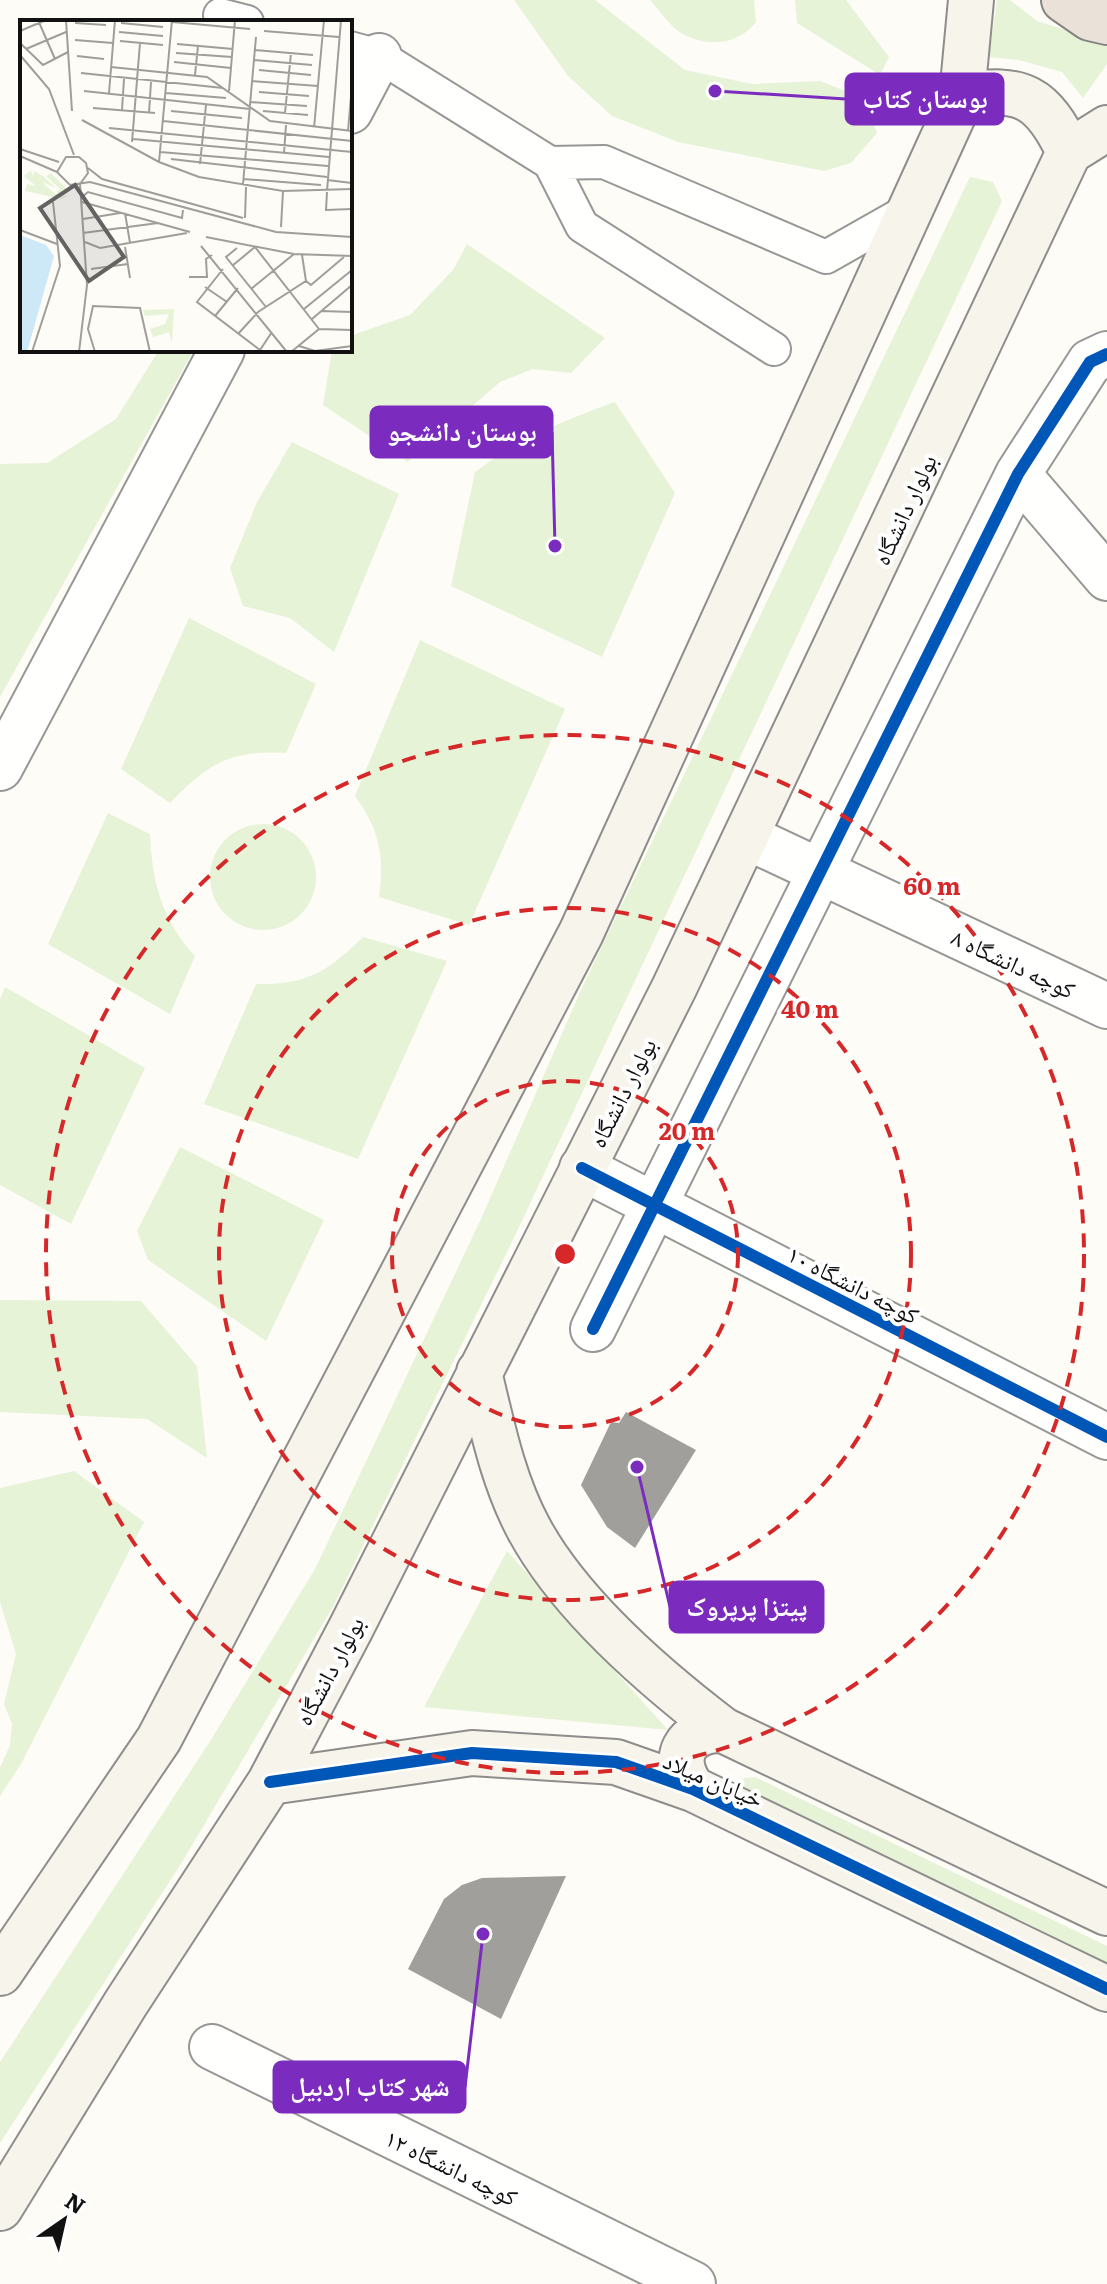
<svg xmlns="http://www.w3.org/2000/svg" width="1107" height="2284" font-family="Literata,'Noto Naskh Arabic',serif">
<rect width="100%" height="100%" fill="#fdfcf7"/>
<!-- green -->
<path fill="#e7f3d7" d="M 514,0 L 595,0 L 685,70 L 752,84 L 820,81 L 863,98 L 877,133 L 851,163 L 824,171 L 678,142 L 612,116 L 568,76 Z
M 650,0 L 754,0 L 756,22 C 738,45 707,48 681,33 C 670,26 659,10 650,0 Z
M 795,0 L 846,0 L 889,57 L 880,75 L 797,23 Z
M 997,0 L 1010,0 L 1037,21 L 1107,43 L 1107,64 L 1083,98 L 1062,72 L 1019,60 L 989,57 Z
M 970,177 L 993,182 L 1002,201 L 511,1244 L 334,1605 L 181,1864 L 0,2143 L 0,2062 L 209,1743 L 315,1569 L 481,1219 L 581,990 Z
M 467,244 L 605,338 L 571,373 L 533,369 L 500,382 L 408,462 L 323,405 L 332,350 L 350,350 L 350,336 L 410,315 L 453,270 Z
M 159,350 L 194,350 L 0,697 L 0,464 L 47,463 L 116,419 Z
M 615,402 L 675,493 L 602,657 L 451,586 L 475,472 C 518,439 565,420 615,402 Z
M 292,442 L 399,494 L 334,652 L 290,618 L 243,606 L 230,568 L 257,502 Z
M 189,618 L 316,684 L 286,753 C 229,750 209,763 170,803 L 121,769 Z
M 420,640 L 565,709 L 469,925 L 379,897 C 385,856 379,829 355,796 Z
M 108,813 L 150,834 C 152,882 162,920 195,956 L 170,1014 L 48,944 Z
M210 877a53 53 0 1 1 106 0a53 53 0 1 1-106 0Z
M 363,937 L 447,961 L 358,1159 L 204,1104 L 256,984 C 307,985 327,972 363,937 Z
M 5,987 L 145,1068 L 71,1224 L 0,1185 L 0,999 Z
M 180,1147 L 324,1220 L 266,1341 L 148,1260 L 137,1231 Z
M 0,1300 L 141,1301 L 197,1366 L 207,1458 L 147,1419 L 0,1412 Z
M 74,1471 L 144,1522 L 21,1764 L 0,1796 L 0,1768 L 10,1745 L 12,1724 L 4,1704 L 16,1654 L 0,1602 L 0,1488 Z
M 507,1551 L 668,1730 L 424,1707 Z
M 755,1777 L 1107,1946 L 1107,1969 L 746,1793 L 740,1785 L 744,1778 Z"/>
<!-- building -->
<path fill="#a19f9c" d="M 626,1412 L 696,1450 L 635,1548 L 607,1527 L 581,1485 L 611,1422 L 619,1423 Z
M 566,1876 L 501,2019 L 408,1969 L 444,1899 L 462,1885 L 482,1878 Z"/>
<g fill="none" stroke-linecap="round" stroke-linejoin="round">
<!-- lane casing -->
<g stroke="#979795" stroke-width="36">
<path id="lane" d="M 220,15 L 247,22
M 350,48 L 379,56 L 550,163 L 604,162 L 826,257 L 909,210
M 550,163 L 582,226 L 774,349"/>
</g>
<!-- street casing -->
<g stroke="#979795" stroke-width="48">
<path id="street" d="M 350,111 L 379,56
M 1018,474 L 1107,578
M 0,768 L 222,350
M 747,837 L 1107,1006
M 582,1168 L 1107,1437
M 593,1329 L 1018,474 L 1090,362 L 1107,354
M 212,2047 L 693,2284"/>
</g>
<!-- secondary casing -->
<g stroke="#8e8d8b" stroke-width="48">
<path id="secondary" d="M 962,96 C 1022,85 1043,97 1069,152
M 479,1372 C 492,1426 503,1481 529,1529 C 570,1605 656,1679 723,1730 L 1107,1913
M 270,1782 L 472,1753 L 616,1762 L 693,1789 L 1107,1989
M 693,1789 C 669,1758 685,1729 723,1730
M 0,1973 L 159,1739 L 581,933 L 962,96 L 971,0
M 0,2208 L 126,2003 L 270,1782 L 351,1628 L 674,988 L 1069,152 L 1107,128"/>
</g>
<!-- highway casing -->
<g stroke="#858482" stroke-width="48">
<path id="highway" d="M 1064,0 L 1090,18 L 1107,22"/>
</g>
<!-- lane -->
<use href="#lane" stroke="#fffffe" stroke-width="32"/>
<!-- street -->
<use href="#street" stroke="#fffffe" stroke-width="44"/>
<!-- secondary -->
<use href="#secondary" stroke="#f6f4eb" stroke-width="44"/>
<!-- highway -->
<use href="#highway" stroke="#eae1d8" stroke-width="44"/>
<!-- cycleway casing -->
<g stroke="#fff" stroke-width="17">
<path id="cycleway" d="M 582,1168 L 1107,1437
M 593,1329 L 1018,474 L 1090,362 L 1107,354
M 270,1782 L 472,1753 L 616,1762 L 693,1789 L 1107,1989"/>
</g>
<!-- cycleway -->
<use href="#cycleway" stroke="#0057b8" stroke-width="12"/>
</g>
<!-- distance rings -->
<g fill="none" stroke="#d62828" stroke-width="4" stroke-dasharray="14 10">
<circle cx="565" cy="1254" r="173"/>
<circle cx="565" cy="1254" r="346"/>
<circle cx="565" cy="1254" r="519"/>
</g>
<g text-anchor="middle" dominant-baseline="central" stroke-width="8" stroke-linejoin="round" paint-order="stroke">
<!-- street labels -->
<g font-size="24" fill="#111" stroke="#fff">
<text transform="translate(903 509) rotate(-65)">بولوار دانشگاه</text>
<text transform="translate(1014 962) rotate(25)">کوچه دانشگاه ۸</text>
<text transform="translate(621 1092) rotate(-63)">بولوار دانشگاه</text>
<text transform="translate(854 1283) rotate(27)">کوچه دانشگاه ۱۰</text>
<text transform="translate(328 1670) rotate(-62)">بولوار دانشگاه</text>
<text transform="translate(714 1778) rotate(23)">خیابان میلاد</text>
<text transform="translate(452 2166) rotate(26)">کوچه دانشگاه ۱۲</text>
</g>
</g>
<!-- overview -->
<g transform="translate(20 20)">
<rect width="332" height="332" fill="#fdfcf7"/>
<path d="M 11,150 L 13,157 L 14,151 L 23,156 L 36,168 L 22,162 L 34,173 L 42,176 L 36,172 L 40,169 L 26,156 L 31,153 L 49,171 L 42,170 L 42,176 L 50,175 L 42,179 L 5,171 L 7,164 L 16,166 L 4,156 ZM 154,289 L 152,323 L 149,312 L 133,317 L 130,309 L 145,304 L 149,294 L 125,296 L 123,290 Z" fill="#e7f3d7"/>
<path d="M 0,215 L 26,225 L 34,236 L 7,332 L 0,332 Z" fill="#cde8f7"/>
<path fill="none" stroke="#9f9e9b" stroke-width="2" d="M 18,0 L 35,39M 46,0 L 52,91M 152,2 L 230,9M 55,3 L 86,5M 101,3 L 143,7M 0,11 L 26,0M 244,11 L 319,17M 99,12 L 143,16M 55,20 L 93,23M 100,21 L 143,25M 0,23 L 23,45 L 48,32M 157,24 L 213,29M 6,29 L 46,12M 235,30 L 293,35M 156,33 L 212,37M 0,35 L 29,69 L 54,135M 57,36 L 84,39M 234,40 L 292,45M 154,42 L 211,48M 91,47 L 187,57 L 250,101 L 332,111M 239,50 L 291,55M 61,53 L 203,68M 175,55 L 178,26M 232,61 L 298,66M 64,71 L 230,89M 209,71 L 215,0M 239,72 L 289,76M 89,73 L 95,0M 146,73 L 206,78M 230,82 L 287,86M 73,88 L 135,93M 102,90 L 104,59M 151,91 L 222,98M 243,91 L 288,95M 129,93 L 131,62M 265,93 L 271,33M 62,100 L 139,142 L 179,157 L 263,171 L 332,169M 143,101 L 332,121M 89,108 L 332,132M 294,108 L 304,0M 328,111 L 332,65M 113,119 L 309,137M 112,122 L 120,23M 0,129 L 39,142M 140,132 L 308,146M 264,133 L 266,105M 0,136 L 37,152M 151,139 L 307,157M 139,142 L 152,0M 180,144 L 186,85M 68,148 L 82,159 L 223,198M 223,159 L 301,165M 307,160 L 332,163M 60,164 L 68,153 L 66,143 L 59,137 L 46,137 L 37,152 L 50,165 L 70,162 L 256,212 L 332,217M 223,164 L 236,17M 307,171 L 321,0M 307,172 L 306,190 L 332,189M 62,177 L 68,172 L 162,198 L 163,190M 62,182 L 170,212M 105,193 L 110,223M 225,198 L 226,167M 63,199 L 100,193M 261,207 L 263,171M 0,210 L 37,224M 63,213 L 138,203M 186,217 L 274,234 L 332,236M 65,222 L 80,228 L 167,213M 181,226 L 267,332M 105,227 L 110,258M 217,228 L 206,237 L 246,287M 282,235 L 286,261M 212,246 L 235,227 L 299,309 L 271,332M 71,249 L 108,244M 203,249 L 177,282 L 240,330 L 252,312M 169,257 L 187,257 L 186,239 L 192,235M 185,267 L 207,282M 231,269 L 274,234M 284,289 L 332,250M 301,291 L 332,292M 195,296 L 218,268M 292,299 L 332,265M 299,309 L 332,310M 218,314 L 238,292 L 286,261 L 291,265 L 324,237M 279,326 L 295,331 L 332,326M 12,332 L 40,246 L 33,182M 59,332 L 67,265 L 60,164M 75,332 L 68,309 L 73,286 L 120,288 L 130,332"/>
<path fill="#646362" fill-opacity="0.15" stroke="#646362" stroke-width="4" d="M 55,165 L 104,237 L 69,261 L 20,188 Z"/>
<rect width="332" height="332" fill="none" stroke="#111" stroke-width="4"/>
</g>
<circle cx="565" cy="1254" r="12" fill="#d62828" stroke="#fff" stroke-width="4"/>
<g font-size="24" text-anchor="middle" font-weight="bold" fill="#d62828" stroke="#fff" stroke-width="8" stroke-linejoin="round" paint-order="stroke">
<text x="932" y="895">60 m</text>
<text x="810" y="1018">40 m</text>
<text x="687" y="1140">20 m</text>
</g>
<!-- callouts -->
<path fill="none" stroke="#7b2cbf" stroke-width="3" d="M715 91L846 99M555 546L552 432M637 1467L670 1607M483 1934L465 2087"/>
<g fill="#7b2cbf" stroke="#fff" stroke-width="3">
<circle cx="715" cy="91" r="8"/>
<circle cx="555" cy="546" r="8"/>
<circle cx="637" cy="1467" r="8"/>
<circle cx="483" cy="1934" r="8"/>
</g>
<g fill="#7b2cbf" stroke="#7b2cbf" stroke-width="3">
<rect x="846" y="74" width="157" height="50" rx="8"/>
<rect x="371" y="407" width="181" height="50" rx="8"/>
<rect x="670" y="1582" width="153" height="50" rx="8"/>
<rect x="274" y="2062" width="191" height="50" rx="8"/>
</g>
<g font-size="26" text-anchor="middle" font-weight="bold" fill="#fff">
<text x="925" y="108">بوستان کتاب</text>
<text x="462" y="441">بوستان دانشجو</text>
<text x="747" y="1616">پیتزا پرپروک</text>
<text x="370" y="2096">شهر کتاب اردبیل</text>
</g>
<!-- north arrow -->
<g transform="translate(64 2220) rotate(34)" stroke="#ffffff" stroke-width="6" paint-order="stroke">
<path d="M0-6L14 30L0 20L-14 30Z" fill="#111111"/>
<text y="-12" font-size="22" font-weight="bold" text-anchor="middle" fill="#111111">N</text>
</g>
</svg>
